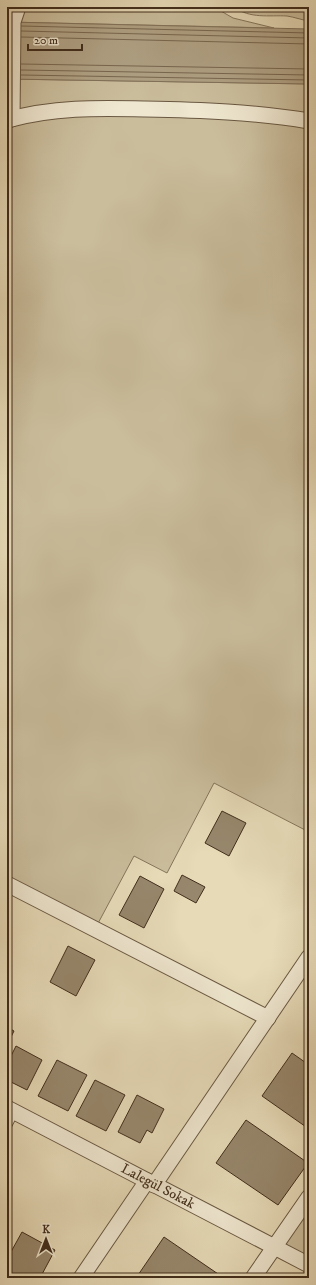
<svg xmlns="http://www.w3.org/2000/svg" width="316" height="1285" font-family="'IM FELL DW Pica',serif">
<rect width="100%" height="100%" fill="#e6dab7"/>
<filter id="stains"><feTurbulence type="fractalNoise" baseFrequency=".005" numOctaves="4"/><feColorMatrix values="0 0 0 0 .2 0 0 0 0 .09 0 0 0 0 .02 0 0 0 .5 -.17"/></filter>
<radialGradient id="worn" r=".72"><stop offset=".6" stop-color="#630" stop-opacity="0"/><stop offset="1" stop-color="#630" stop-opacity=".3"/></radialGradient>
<!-- green -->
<path fill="#cabd9c" stroke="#86755c" d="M 7,7 L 214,7 L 233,18 L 274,28 L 7,22 Z
M 234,7 L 309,7 L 309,21 C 302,20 294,17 287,16 C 269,15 250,19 234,7 Z
M 7,79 L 309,84 L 309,832 L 214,783 L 167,873 L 134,856 L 95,929 L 7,884 Z
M 309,1197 L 309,1260 L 274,1248 Z"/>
<!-- water -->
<path fill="#ae9f82" stroke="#827159" d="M 7,22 L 309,29 L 309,84 L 7,79 Z"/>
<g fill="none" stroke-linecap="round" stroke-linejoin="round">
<!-- shore -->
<path stroke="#78664e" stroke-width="1" d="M 21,26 L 309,33
M 21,31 L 309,38
M 21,37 L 309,44
M 21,64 L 309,69
M 21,70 L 309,75
M 21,75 L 309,80"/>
</g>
<!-- building -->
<path fill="#97876c" stroke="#412d1b" d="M 222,811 L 246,823 L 229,856 L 205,843 Z
M 182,875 L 205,887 L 196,903 L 174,891 Z
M 140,876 L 164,889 L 144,928 L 119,915 Z
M 68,946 L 95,960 L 76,996 L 50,982 Z
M 7,1027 L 14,1031 L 7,1045 Z
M 16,1046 L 42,1060 L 27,1090 L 7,1080 L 7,1064 Z
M 292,1053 L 309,1065 L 309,1129 L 262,1096 Z
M 57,1060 L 87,1075 L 68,1111 L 38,1096 Z
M 95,1080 L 125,1095 L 106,1131 L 76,1116 Z
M 137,1095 L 164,1109 L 152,1133 L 147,1130 L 140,1143 L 118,1132 Z
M 246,1120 L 308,1163 L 278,1205 L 216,1163 Z
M 22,1232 L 55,1250 L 40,1278 L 7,1278 L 7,1259 Z
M 164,1237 L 224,1278 L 136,1278 Z"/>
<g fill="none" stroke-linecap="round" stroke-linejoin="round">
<!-- service casing -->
<g stroke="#6a5842" stroke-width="9">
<path id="service" d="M 7,1127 L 15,1112"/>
</g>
<!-- minor casing -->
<g stroke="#6a5842" stroke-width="17">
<g id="minor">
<path d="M 12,119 L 13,22 L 18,7"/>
<path d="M 7,120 C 54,107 97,108 145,109 C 200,110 255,112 309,121"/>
<path d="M 7,884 L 268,1018"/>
<path id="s1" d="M 7,1108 L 309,1265"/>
<path d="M 154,1185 L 309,957"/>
<path d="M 81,1278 L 147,1181"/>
<path d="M 253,1278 L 309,1197"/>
</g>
</g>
<!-- service -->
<use href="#service" stroke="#efe7d0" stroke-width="7"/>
<!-- minor -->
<use href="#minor" stroke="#efe7d0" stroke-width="15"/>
</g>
<g text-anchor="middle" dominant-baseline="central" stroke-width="3" stroke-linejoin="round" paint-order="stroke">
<!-- street labels -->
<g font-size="14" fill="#412d1b" stroke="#efe7d0">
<text stroke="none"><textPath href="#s1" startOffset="170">Lalegül Sokak</textPath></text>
</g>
</g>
<!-- margin -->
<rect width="316" height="1285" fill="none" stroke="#e6dab7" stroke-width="24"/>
<rect x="8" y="8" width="300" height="1269" fill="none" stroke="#412d1b" stroke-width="2"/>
<rect x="12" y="12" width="292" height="1261" fill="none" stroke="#412d1b"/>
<!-- north arrow -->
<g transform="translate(46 1239)" stroke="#efe7d0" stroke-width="3" paint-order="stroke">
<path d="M0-3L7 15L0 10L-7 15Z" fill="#412d1b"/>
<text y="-6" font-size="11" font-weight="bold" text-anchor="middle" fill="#412d1b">K</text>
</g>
<!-- scale -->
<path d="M28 44v6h54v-6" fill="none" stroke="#412d1b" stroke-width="2"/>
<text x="34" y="44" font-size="12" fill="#412d1b" stroke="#efe7d0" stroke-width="3" paint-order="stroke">20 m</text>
<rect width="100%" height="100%" filter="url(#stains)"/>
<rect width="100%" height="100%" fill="url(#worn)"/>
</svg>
